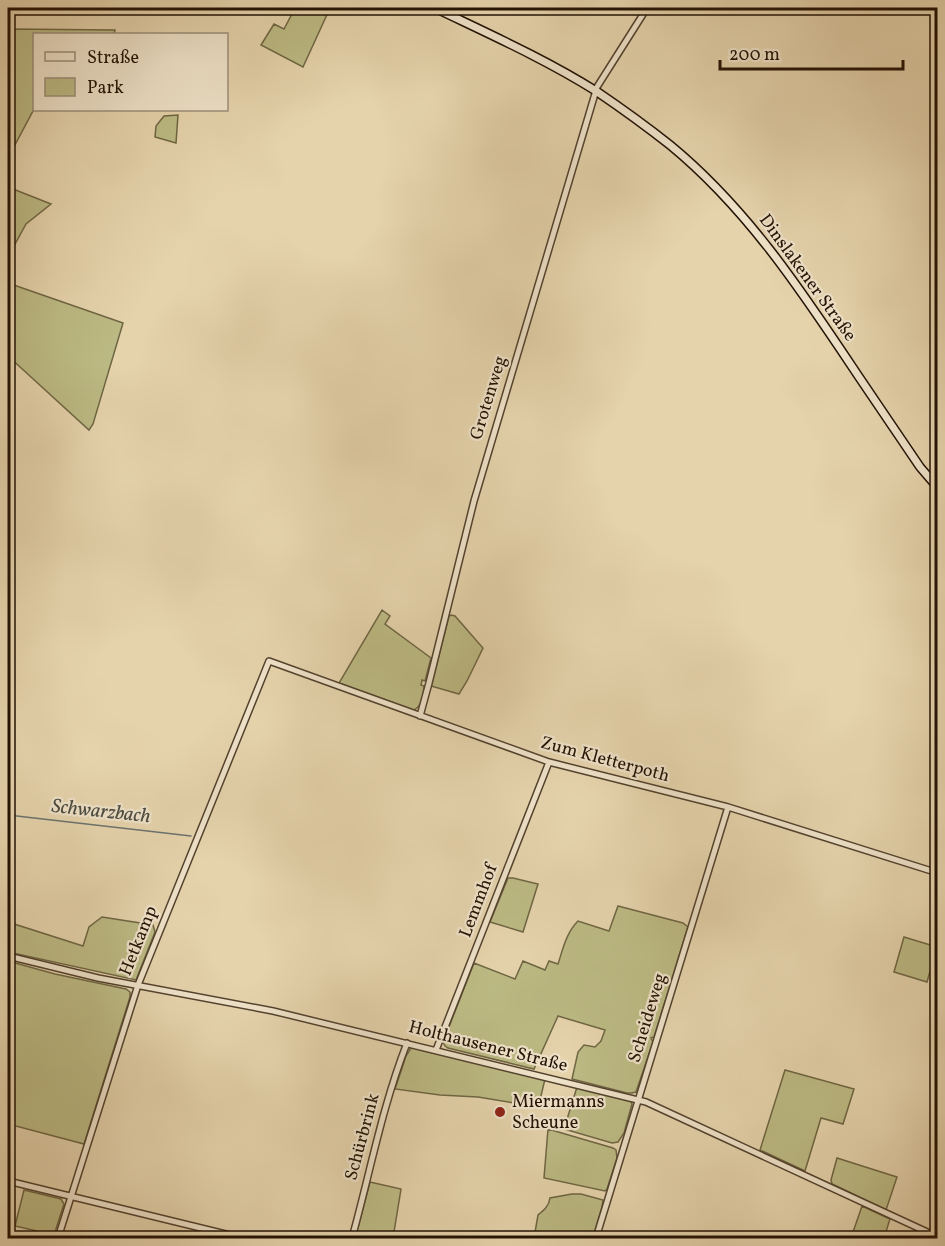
<svg xmlns="http://www.w3.org/2000/svg" width="945" height="1246" font-family="Vollkorn,serif">
<rect width="100%" height="100%" fill="#e5d3ac"/>
<filter id="stains"><feTurbulence type="fractalNoise" baseFrequency=".00333" numOctaves="4"/><feColorMatrix values="0 0 0 0 .2 0 0 0 0 .09 0 0 0 0 .02 0 0 0 .5 -.17"/></filter>
<radialGradient id="worn" r=".72"><stop offset=".6" stop-color="#630" stop-opacity="0"/><stop offset="1" stop-color="#630" stop-opacity=".3"/></radialGradient>
<!-- green -->
<path fill="#bcba84" stroke="#6f6644" stroke-width="1.5" d="M 291,8 L 330,8 L 303,67 L 261,45 L 274,24 L 284,29 L 294,10 Z
M 8,29 L 115,30 L 114,34 L 34,34 L 34,109 L 8,158 Z
M 178,115 L 176,143 L 155,137 L 156,126 L 164,116 Z
M 8,187 L 51,204 L 26,224 L 8,257 Z
M 8,283 L 123,323 L 93,424 L 89,430 L 8,356 Z
M 382,610 L 390,616 L 385,624 L 431,658 L 425,681 L 422,680 L 421,685 L 424,686 C 424,694 422,706 414,710 L 339,683 Z
M 451,615 L 455,616 L 483,648 L 467,681 L 459,694 L 431,686 L 449,616 Z
M 508,878 L 513,878 L 538,884 L 523,932 L 490,922 Z
M 618,906 L 683,923 L 688,927 L 654,1037 L 651,1038 L 653,1042 L 636,1092 L 632,1093 L 627,1093 L 572,1079 L 578,1052 L 584,1045 L 595,1047 L 601,1041 L 605,1030 L 558,1016 L 534,1069 L 448,1048 L 445,1046 L 443,1042 L 474,963 L 515,979 L 523,961 L 545,970 L 549,961 L 558,964 C 563,949 566,933 578,921 L 609,931 Z
M 102,917 L 153,925 L 155,932 L 136,980 L 8,952 L 8,932 L 14,924 L 83,946 L 89,927 Z
M 904,937 L 937,947 L 927,982 L 894,972 Z
M 8,961 L 55,974 L 126,989 L 130,992 L 130,997 L 84,1144 L 8,1124 Z
M 411,1048 L 415,1048 L 545,1079 L 540,1100 L 529,1097 L 526,1105 L 478,1097 L 440,1095 L 395,1089 L 406,1056 Z
M 785,1070 L 854,1089 L 843,1124 L 821,1118 L 805,1171 L 760,1150 Z
M 577,1087 L 631,1101 L 632,1104 L 624,1133 L 618,1142 L 612,1143 L 564,1129 Z
M 548,1129 L 613,1148 L 616,1150 L 617,1158 L 607,1189 L 605,1191 L 544,1178 Z
M 837,1158 L 897,1177 L 886,1210 L 832,1184 L 831,1180 Z
M 370,1182 L 401,1189 L 393,1238 L 355,1238 Z
M 24,1190 L 61,1199 L 64,1204 L 54,1235 L 15,1226 Z
M 572,1194 L 581,1194 L 603,1200 L 602,1207 L 593,1238 L 534,1238 L 538,1215 C 544,1210 549,1206 550,1198 Z
M 862,1206 L 890,1219 L 884,1238 L 851,1238 Z"/>
<g fill="none" stroke-linecap="round" stroke-linejoin="round">
<!-- stream -->
<path stroke="#6b746f" stroke-width="1.5" d="M 8,815 L 191,836"/>
<!-- street casing -->
<g stroke="#53422e" stroke-width="8">
<path id="street" d="M 420,716 L 429,683 L 474,501 L 597,87 L 647,8
M 8,956 L 98,978 L 273,1011 L 646,1102 L 938,1237
M 436,1050 L 549,762
M 8,1181 L 242,1238
M 58,1238 L 138,985 L 269,661 L 549,762 L 728,807 L 938,873
M 352,1238 C 370,1173 382,1107 407,1043
M 596,1238 L 728,807"/>
</g>
<!-- secondary casing -->
<g stroke="#221204" stroke-width="10">
<path id="secondary" d="M 435,8 C 489,34 545,59 596,91 C 621,108 646,126 670,145 C 748,209 803,293 859,377 C 879,407 900,437 920,467 L 938,488"/>
</g>
<!-- street -->
<use href="#street" stroke="#eee2c9" stroke-width="5"/>
<!-- secondary -->
<use href="#secondary" stroke="#eee2c9" stroke-width="7"/>
</g>
<!-- markers -->
<circle fill="#8f2418" stroke="#eee2c9" stroke-width="2" cx="500" cy="1112" r="6"/>
<g text-anchor="middle" dominant-baseline="central" stroke-width="4.5" stroke-linejoin="round" paint-order="stroke">
<!-- street labels -->
<g font-size="18" fill="#221204" stroke="#eee2c9">
<text transform="translate(807 278) rotate(54)">Dinslakener Straße</text>
<text transform="translate(489 398) rotate(-73)">Grotenweg</text>
<text transform="translate(605 760) rotate(15)">Zum Kletterpoth</text>
<text transform="translate(479 901) rotate(-69)">Lemmhof</text>
<text transform="translate(139 941) rotate(-68)">Hetkamp</text>
<text transform="translate(648 1018) rotate(-73)">Scheideweg</text>
<text transform="translate(488 1047) rotate(14)">Holthausener Straße</text>
<text transform="translate(363 1137) rotate(-75)">Schürbrink</text>
</g>
<!-- poi labels -->
<g font-size="18" fill="#221204" stroke="#eee2c9" text-anchor="start">
<text x="512" y="1102">Miermanns<tspan x="512" dy="21">Scheune</tspan></text>
</g>
<!-- water labels -->
<g font-size="20" font-style="italic" fill="#4c4b42" stroke="#eee2c9">
<text transform="translate(101 812) rotate(6)">Schwarzbach</text>
</g>
</g>
<!-- margin -->
<rect width="945" height="1246" fill="none" stroke="#e5d3ac" stroke-width="30"/>
<rect x="9" y="9" width="927" height="1228" fill="none" stroke="#221204" stroke-width="3"/>
<rect x="15" y="15" width="915" height="1216" fill="none" stroke="#221204" stroke-width="1.5"/>
<!-- legend -->
<rect x="33" y="33" width="195" height="78" fill="#eee2c9" stroke="#9c8f7a" stroke-width="1.5"/>
<rect x="45" y="52" width="30" height="9" fill="#eee2c9" stroke="#9c8f7a" stroke-width="1.5"/>
<text x="87" y="63" font-size="18" fill="#221204">Straße</text>
<rect x="45" y="78" width="30" height="18" fill="#bcba84" stroke="#9c8f7a" stroke-width="1.5"/>
<text x="87" y="93" font-size="18" fill="#221204">Park</text>
<!-- scale -->
<path d="M720 60v9h183v-9" fill="none" stroke="#221204" stroke-width="3"/>
<text x="729" y="60" font-size="18" fill="#221204" stroke="#eee2c9" stroke-width="4.5" paint-order="stroke">200 m</text>
<rect width="100%" height="100%" filter="url(#stains)"/>
<rect width="100%" height="100%" fill="url(#worn)"/>
</svg>
